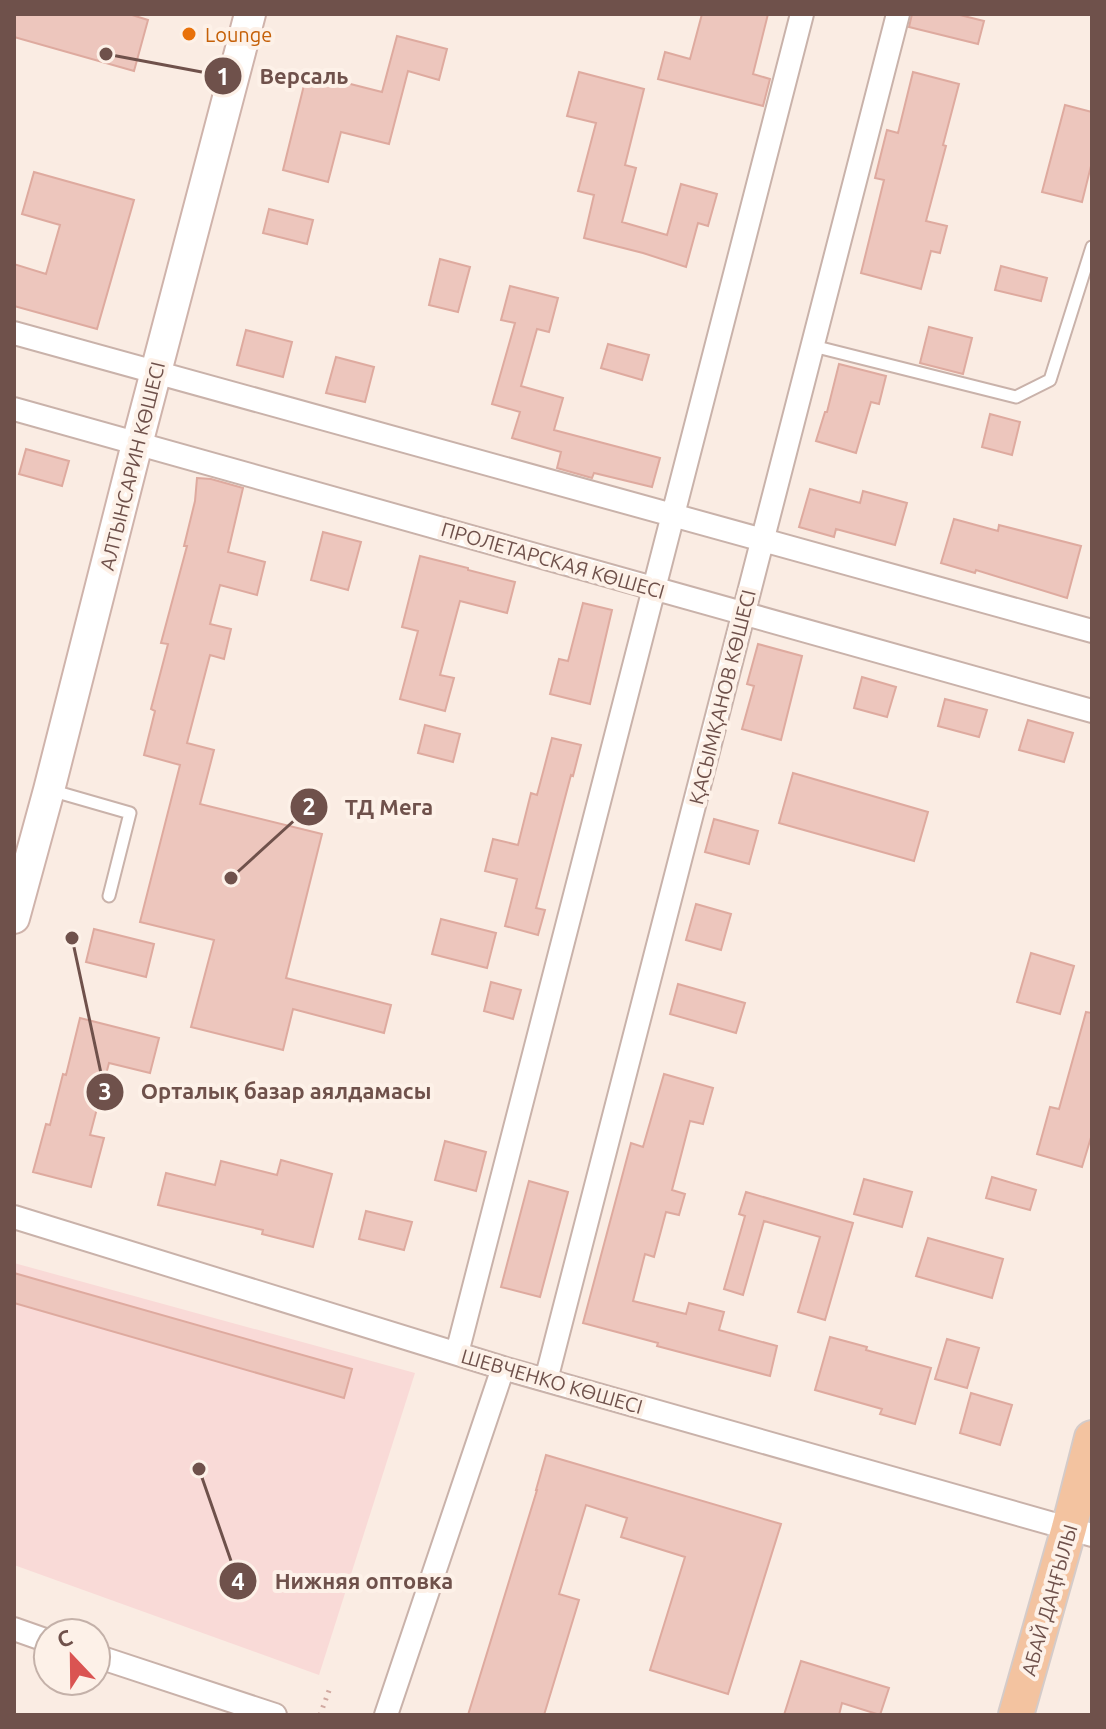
<svg xmlns="http://www.w3.org/2000/svg" width="1106" height="1729" font-family="Ubuntu,sans-serif">
<rect width="100%" height="100%" fill="#faece3"/>
<!-- commercial -->
<path fill="#f9dad7" d="M 14,1263 L 415,1373 L 319,1675 L 14,1565 Z"/>
<!-- building -->
<path fill="#edc6bd" stroke="#deaa9f" stroke-width="2" d="M 14,14 L 129,14 L 148,20 L 134,71 L 14,37 Z
M 702,14 L 768,14 L 753,74 L 770,79 L 763,106 L 658,79 L 665,52 L 690,59 Z
M 912,14 L 956,14 L 984,21 L 978,44 L 909,27 Z
M 397,36 L 447,49 L 439,80 L 408,71 L 389,144 L 341,132 L 328,182 L 283,170 L 307,73 L 382,92 Z
M 579,72 L 644,89 L 625,165 L 636,168 L 622,222 L 667,235 L 681,184 L 717,194 L 708,226 L 698,223 L 686,267 L 643,253 L 584,238 L 594,195 L 578,191 L 596,123 L 567,116 Z
M 913,72 L 959,84 L 943,145 L 946,146 L 926,221 L 947,226 L 940,253 L 931,251 L 921,289 L 861,273 L 884,180 L 875,178 L 887,130 L 898,133 Z
M 1065,105 L 1092,112 L 1092,162 L 1082,202 L 1042,192 Z
M 34,172 L 134,200 L 97,329 L 14,306 L 14,264 L 46,274 L 60,225 L 22,214 Z
M 269,209 L 313,220 L 307,244 L 263,233 Z
M 440,259 L 470,267 L 458,312 L 429,305 Z
M 1001,266 L 1047,278 L 1041,301 L 995,290 Z
M 510,286 L 558,298 L 549,332 L 537,329 L 521,386 L 563,398 L 554,430 L 660,458 L 652,487 L 594,473 L 592,478 L 557,468 L 561,452 L 512,438 L 520,412 L 492,404 L 515,323 L 501,320 Z
M 929,327 L 972,338 L 963,374 L 920,363 Z
M 246,330 L 292,342 L 283,377 L 237,365 Z
M 608,344 L 649,355 L 642,380 L 601,368 Z
M 336,357 L 374,367 L 365,402 L 326,393 Z
M 839,364 L 886,376 L 879,404 L 871,402 L 856,453 L 816,441 L 825,412 L 827,412 Z
M 990,414 L 1020,422 L 1012,455 L 982,447 Z
M 26,449 L 69,461 L 62,486 L 19,474 Z
M 197,478 L 211,479 L 243,488 L 228,552 L 265,562 L 257,595 L 220,585 L 210,624 L 231,629 L 224,659 L 210,655 L 187,743 L 214,750 L 200,804 L 322,834 L 286,978 L 391,1005 L 384,1033 L 293,1009 L 283,1050 L 191,1027 L 214,940 L 140,922 L 180,765 L 144,755 L 155,711 L 151,709 L 168,644 L 161,643 L 187,546 L 184,546 L 195,501 Z
M 810,489 L 860,503 L 863,491 L 907,503 L 895,545 L 836,529 L 834,537 L 799,527 Z
M 954,519 L 998,531 L 999,525 L 1081,546 L 1067,598 L 976,570 L 975,573 L 941,563 Z
M 323,532 L 361,542 L 348,590 L 311,580 Z
M 420,556 L 468,568 L 468,570 L 515,582 L 507,613 L 460,601 L 440,675 L 454,678 L 445,711 L 400,699 L 418,631 L 402,627 Z
M 583,603 L 612,610 L 590,704 L 550,694 L 559,659 L 568,661 Z
M 758,644 L 802,656 L 781,740 L 742,729 L 754,686 L 747,684 Z
M 862,677 L 896,687 L 887,717 L 854,708 Z
M 945,699 L 987,710 L 979,737 L 938,726 Z
M 1028,720 L 1073,733 L 1064,762 L 1019,750 Z
M 425,725 L 460,734 L 453,762 L 418,753 Z
M 552,738 L 581,745 L 573,776 L 571,775 L 536,908 L 545,910 L 538,935 L 505,926 L 517,879 L 485,871 L 493,839 L 518,845 L 531,793 L 537,795 Z
M 793,773 L 928,812 L 914,861 L 779,823 Z
M 714,819 L 758,831 L 749,864 L 705,852 Z
M 696,904 L 731,914 L 721,950 L 686,940 Z
M 441,919 L 496,933 L 487,968 L 432,954 Z
M 94,929 L 154,944 L 146,977 L 86,962 Z
M 1031,953 L 1074,966 L 1060,1014 L 1017,1002 Z
M 491,982 L 521,990 L 513,1019 L 484,1011 Z
M 678,984 L 745,1003 L 736,1033 L 670,1014 Z
M 1086,1012 L 1092,1013 L 1092,1134 L 1082,1167 L 1037,1154 L 1050,1107 L 1059,1109 Z
M 80,1018 L 159,1038 L 150,1073 L 109,1063 L 90,1135 L 104,1138 L 91,1187 L 33,1172 L 46,1124 L 50,1125 L 63,1074 L 66,1075 Z
M 664,1074 L 713,1088 L 703,1124 L 690,1121 L 672,1190 L 685,1194 L 679,1215 L 666,1212 L 654,1257 L 645,1254 L 633,1301 L 686,1314 L 689,1303 L 724,1312 L 719,1330 L 777,1346 L 770,1376 L 657,1346 L 658,1343 L 583,1323 L 631,1143 L 643,1147 Z
M 445,1141 L 486,1152 L 476,1191 L 435,1180 Z
M 281,1160 L 332,1174 L 313,1247 L 262,1234 L 263,1230 L 158,1205 L 166,1173 L 215,1185 L 221,1161 L 277,1175 Z
M 992,1177 L 1036,1190 L 1030,1210 L 986,1198 Z
M 864,1179 L 912,1192 L 902,1227 L 854,1214 Z
M 529,1181 L 568,1192 L 540,1297 L 501,1287 Z
M 746,1192 L 853,1223 L 825,1320 L 798,1312 L 820,1237 L 764,1221 L 743,1295 L 724,1289 L 745,1216 L 739,1214 Z
M 366,1211 L 412,1222 L 404,1250 L 359,1239 Z
M 928,1238 L 1003,1259 L 992,1298 L 916,1276 Z
M 14,1273 L 352,1369 L 344,1398 L 14,1303 Z
M 830,1337 L 867,1347 L 866,1350 L 931,1368 L 915,1424 L 880,1414 L 882,1409 L 815,1390 Z
M 947,1339 L 979,1348 L 967,1388 L 935,1379 Z
M 971,1393 L 1012,1405 L 1000,1445 L 960,1433 Z
M 546,1455 L 781,1524 L 728,1694 L 650,1670 L 685,1557 L 621,1537 L 627,1518 L 586,1505 L 559,1594 L 579,1600 L 544,1715 L 468,1715 L 537,1490 L 536,1490 Z
M 801,1661 L 889,1688 L 880,1715 L 842,1703 L 839,1715 L 784,1715 Z"/>
<g fill="none" stroke-linecap="round" stroke-linejoin="round">
<!-- lane casing -->
<g stroke="#c9b2aa" stroke-width="15">
<path id="lane" d="M 813,346 L 1016,397 L 1050,380 L 1092,247
M 50,790 L 130,813 L 109,896"/>
</g>
<!-- street casing -->
<g stroke="#c9b2aa" stroke-width="26">
<path id="street" d="M 14,333 L 1092,631
M 14,409 L 1092,711
M 14,1217 L 503,1368 L 1092,1535
M 457,1353 L 802,14
M 546,1380 L 898,14
M 14,1629 L 48,1641
M 96,1656 L 275,1715
M 386,1715 L 503,1368"/>
</g>
<!-- secondary casing -->
<g stroke="#cfb3ab" stroke-width="34">
<path id="secondary" d="M 14,918 L 49,790 L 137,444 L 250,14"/>
</g>
<!-- primary casing -->
<g stroke="#d4cbc9" stroke-width="38">
<path id="primary" d="M 1016,1715 L 1069,1528 L 1092,1438"/>
</g>
<!-- path -->
<path stroke="#d1a9a1" stroke-width="5" stroke-dasharray="2 6" stroke-linecap="butt" d="M 320,1715 L 330,1688"/>
<!-- lane -->
<use href="#lane" stroke="#fff" stroke-width="11"/>
<!-- street -->
<use href="#street" stroke="#fff" stroke-width="22"/>
<!-- secondary -->
<use href="#secondary" stroke="#fff" stroke-width="30"/>
<!-- primary -->
<use href="#primary" stroke="#f3c3a0" stroke-width="34"/>
</g>
<!-- markers -->
<circle fill="#e8710a" stroke="#fdf1e8" stroke-width="3" cx="189" cy="34" r="8"/>
<g text-anchor="middle" dominant-baseline="central" stroke-width="8" stroke-linejoin="round" paint-order="stroke">
<!-- food labels -->
<g font-size="20" fill="#c56008" stroke="#fdf1e8" text-anchor="start">
<text x="205" y="34">Lounge</text>
</g>
<!-- street labels -->
<g font-size="20" fill="#6f514b" stroke="#fdf1e8">
<text transform="translate(132 466) rotate(-76)">АЛТЫНСАРИН КӨШЕСІ</text>
<text transform="translate(553 560) rotate(16)">ПРОЛЕТАРСКАЯ КӨШЕСІ</text>
<text transform="translate(722 697) rotate(-76)">ҚАСЫМҚАНОВ КӨШЕСІ</text>
<text transform="translate(552 1381) rotate(16)">ШЕВЧЕНКО КӨШЕСІ</text>
<text transform="translate(1049 1600) rotate(-74)">АБАЙ ДАҢҒЫЛЫ</text>
</g>
</g>
<!-- callouts -->
<path fill="none" stroke="#6f514b" stroke-width="3" d="M106 54L223 76M231 878L309 807M72 938L105 1092M199 1469L238 1581"/>
<g fill="#6f514b" stroke="#fdf1e8" stroke-width="3">
<circle cx="106" cy="54" r="8"/>
<circle cx="231" cy="878" r="8"/>
<circle cx="72" cy="938" r="8"/>
<circle cx="199" cy="1469" r="8"/>
<circle cx="223" cy="76" r="20"/>
<circle cx="309" cy="807" r="20"/>
<circle cx="105" cy="1092" r="20"/>
<circle cx="238" cy="1581" r="20"/>
</g>
<g font-size="24" text-anchor="middle" font-weight="bold" fill="#fff">
<text x="223" y="85">1</text>
<text x="309" y="815">2</text>
<text x="105" y="1100">3</text>
<text x="238" y="1590">4</text>
</g>
<g font-size="22" text-anchor="middle" font-weight="bold" fill="#6f514b" stroke="#fdf1e8" stroke-width="8" stroke-linejoin="round" paint-order="stroke">
<text x="304" y="84">Версаль</text>
<text x="389" y="815">ТД Мега</text>
<text x="286" y="1099">Орталық базар аялдамасы</text>
<text x="364" y="1589">Нижняя оптовка</text>
</g>
<!-- border -->
<rect width="1106" height="1729" fill="none" stroke="#6f514b" stroke-width="32"/>
<!-- north arrow -->
<g transform="translate(72 1657) rotate(338)"><circle r="38" fill="#fdf1e8" stroke="#c4b1a9" stroke-width="2"/>
<path d="M0-6L14 30L0 20L-14 30Z" fill="#da5452"/>
<text y="-12" font-size="22" font-weight="bold" text-anchor="middle" fill="#6f514b">С</text>
</g>
</svg>
